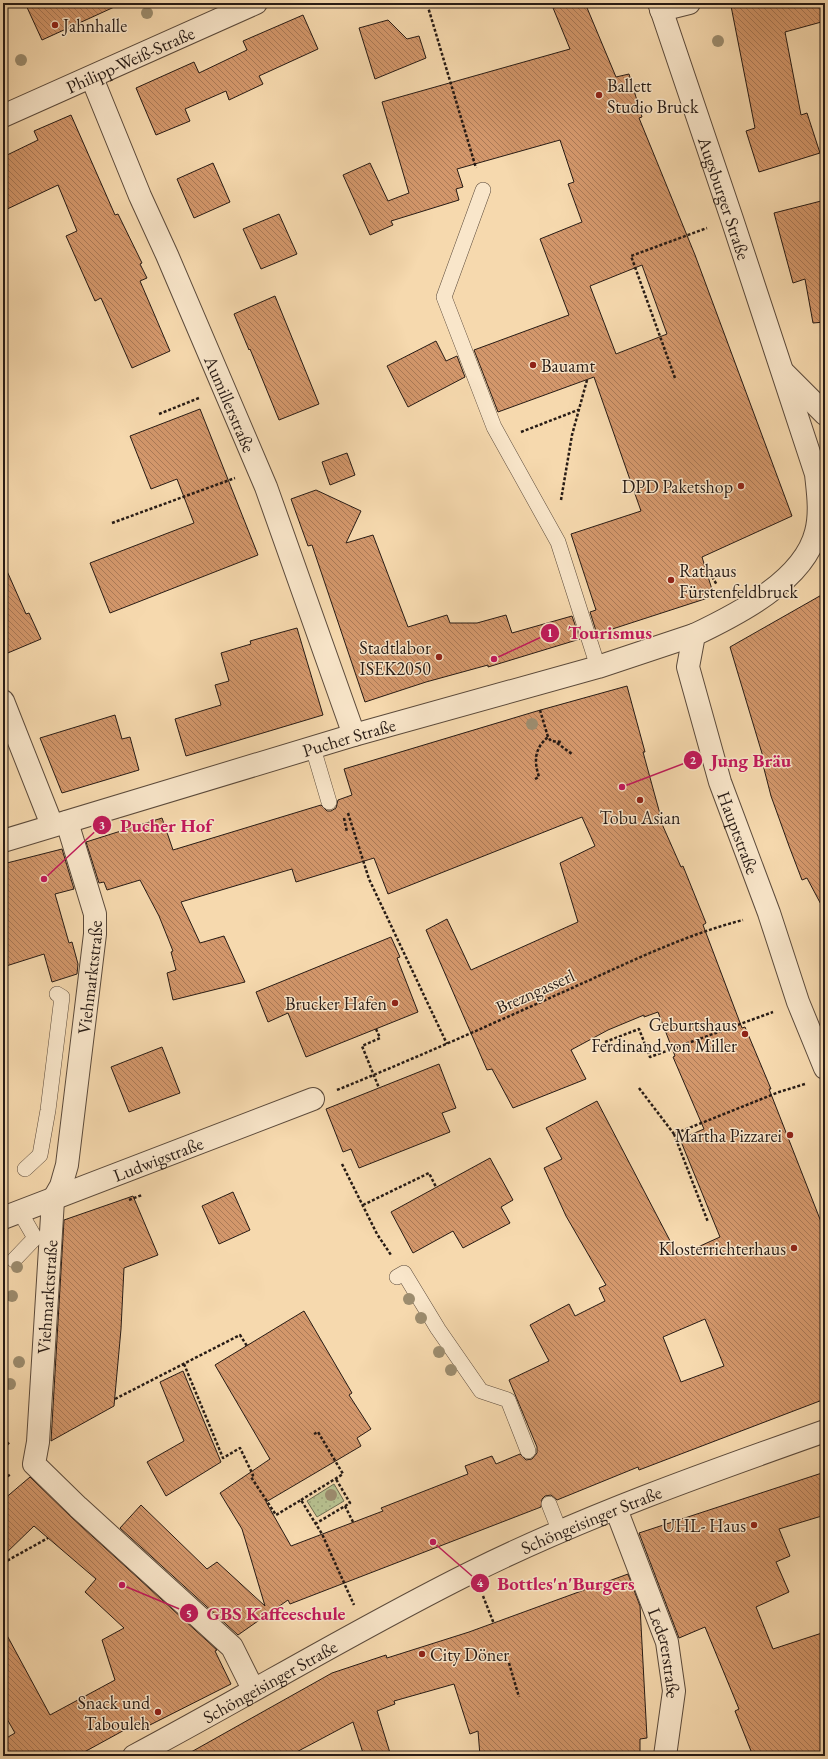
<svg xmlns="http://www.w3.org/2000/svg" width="828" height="1759" font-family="'EB Garamond',serif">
<defs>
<pattern id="grass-dots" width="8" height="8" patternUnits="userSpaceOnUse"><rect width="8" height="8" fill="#b7c08f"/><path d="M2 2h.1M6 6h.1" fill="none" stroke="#9da47a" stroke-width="1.8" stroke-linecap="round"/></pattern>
<pattern id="building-back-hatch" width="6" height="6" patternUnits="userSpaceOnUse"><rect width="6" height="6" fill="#d3976b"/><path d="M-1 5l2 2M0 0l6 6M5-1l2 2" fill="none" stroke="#ab7a57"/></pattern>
</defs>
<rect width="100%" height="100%" fill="#f6d9ae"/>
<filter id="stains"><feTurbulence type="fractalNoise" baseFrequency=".005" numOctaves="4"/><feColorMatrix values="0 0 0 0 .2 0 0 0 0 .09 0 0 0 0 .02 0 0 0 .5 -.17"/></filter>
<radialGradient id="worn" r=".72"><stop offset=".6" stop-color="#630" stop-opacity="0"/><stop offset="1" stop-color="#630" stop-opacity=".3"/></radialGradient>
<!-- grass -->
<path fill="url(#grass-dots)" stroke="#6f6e52" d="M 334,1484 L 344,1501 L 317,1517 L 307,1501 Z"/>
<!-- building -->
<path fill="url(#building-back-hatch)" stroke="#271b15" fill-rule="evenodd" d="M 25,3 L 123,3 L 42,40 Z
M 551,3 L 585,3 L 616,77 L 629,74 L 642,117 L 639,118 L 695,255 L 792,516 L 702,557 L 714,596 L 597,634 L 590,612 L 596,610 L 571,534 L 641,511 L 594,377 L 498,412 L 474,350 L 569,315 L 540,239 L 582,222 L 568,184 L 574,182 L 560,140 L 457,169 L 463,187 L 456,189 L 459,200 L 391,221 L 393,225 L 370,235 L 343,175 L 370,163 L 388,201 L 409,193 L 382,102 L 570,49 ZM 642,265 L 667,334 L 616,354 L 590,286 Z
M 750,3 L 825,3 L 825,21 L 785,32 L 801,115 L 807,113 L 820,153 L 759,172 L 746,131 L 755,128 L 731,6 Z
M 303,15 L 318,49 L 259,76 L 263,84 L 229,100 L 226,91 L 185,109 L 190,121 L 156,135 L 136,88 L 194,62 L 199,73 L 247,50 L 243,41 Z
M 388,20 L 407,39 L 419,36 L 426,58 L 375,79 L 359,28 Z
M 71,115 L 115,215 L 118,214 L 142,263 L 140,264 L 147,278 L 140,281 L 170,351 L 132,368 L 101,298 L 95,301 L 66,236 L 77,231 L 58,185 L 3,211 L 3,157 L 38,140 L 34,131 Z
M 213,163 L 230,202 L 194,218 L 177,179 Z
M 825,200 L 825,322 L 813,323 L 805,279 L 793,283 L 774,213 Z
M 279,214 L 297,254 L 261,269 L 243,229 Z
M 275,296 L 319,404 L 279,420 L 250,349 L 249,350 L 234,314 Z
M 436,341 L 446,361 L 457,356 L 465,377 L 408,407 L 387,366 Z
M 200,409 L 258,555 L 110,613 L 90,563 L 194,523 L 177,479 L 151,489 L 130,436 Z
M 347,453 L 355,475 L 330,485 L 322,462 Z
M 316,490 L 361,511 L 346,543 L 373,535 L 408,627 L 447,615 L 450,623 L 477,623 L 506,615 L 512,633 L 572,616 L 580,639 L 488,667 L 488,665 L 426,682 L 365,702 L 312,545 L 308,546 L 291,499 Z
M 3,562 L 26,614 L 29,613 L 41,639 L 3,655 Z
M 825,593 L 825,912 L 807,878 L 802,880 L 789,846 L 771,796 L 762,761 L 764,760 L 730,647 Z
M 297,628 L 323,715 L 186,756 L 175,719 L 221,705 L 215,685 L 229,681 L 221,653 L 251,644 L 250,641 Z
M 627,686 L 645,752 L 643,752 L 660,814 L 658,815 L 681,867 L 683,866 L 706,923 L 703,925 L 742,1028 L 745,1027 L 771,1089 L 769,1089 L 825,1232 L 825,1399 L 639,1470 L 638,1467 L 557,1500 L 551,1495 L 545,1496 L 542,1499 L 541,1507 L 290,1604 L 288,1600 L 238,1635 L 120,1528 L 141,1505 L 207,1569 L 217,1562 L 265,1606 L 242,1529 L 220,1493 L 270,1459 L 215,1365 L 304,1311 L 352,1393 L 349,1395 L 371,1429 L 357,1438 L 361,1446 L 266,1502 L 291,1546 L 383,1511 L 381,1508 L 468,1474 L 465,1466 L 492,1456 L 496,1464 L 520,1454 L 526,1460 L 532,1459 L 537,1453 L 537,1447 L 509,1380 L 549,1361 L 530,1325 L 569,1304 L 575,1316 L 605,1301 L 599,1288 L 606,1285 L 566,1216 L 544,1168 L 562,1159 L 546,1128 L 597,1101 L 678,1256 L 720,1237 L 680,1139 L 704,1129 L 673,1057 L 675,1056 L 658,1012 L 644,1017 L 644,1015 L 608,1030 L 571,1050 L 586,1079 L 513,1108 L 492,1069 L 487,1070 L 426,930 L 447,919 L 471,970 L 578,922 L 560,863 L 595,846 L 582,817 L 388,894 L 374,858 L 296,882 L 292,869 L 181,902 L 200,943 L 224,936 L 245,982 L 173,1000 L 167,973 L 176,970 L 171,952 L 173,951 L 159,916 L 140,880 L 107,890 L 104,882 L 99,883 L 86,842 L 162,818 L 173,850 L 321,805 L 327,811 L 331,811 L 336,808 L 338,800 L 352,795 L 344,769 L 537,711 ZM 705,1319 L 724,1366 L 681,1382 L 663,1337 Z
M 115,715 L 122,739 L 130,737 L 139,770 L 62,793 L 40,738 Z
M 62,849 L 74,889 L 55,894 L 69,943 L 72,942 L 78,964 L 77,974 L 52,982 L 44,954 L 3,967 L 3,864 Z
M 391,937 L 400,957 L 397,958 L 418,1012 L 306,1057 L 288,1013 L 268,1022 L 256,992 Z
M 162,1047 L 180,1093 L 129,1112 L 111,1067 Z
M 439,1064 L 456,1108 L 442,1113 L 450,1132 L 359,1168 L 351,1149 L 343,1152 L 326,1109 Z
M 490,1158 L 513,1200 L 501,1207 L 510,1223 L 463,1248 L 453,1231 L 413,1253 L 391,1212 Z
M 233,1192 L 250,1230 L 219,1244 L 202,1206 Z
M 133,1196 L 158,1255 L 124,1268 L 121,1329 L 114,1406 L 51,1441 L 64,1220 Z
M 183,1371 L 221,1462 L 166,1496 L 147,1462 L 184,1441 L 160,1382 Z
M 825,1472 L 825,1515 L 779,1529 L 790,1556 L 776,1562 L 789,1592 L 756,1607 L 773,1649 L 825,1632 L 825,1756 L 753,1756 L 735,1711 L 739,1709 L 705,1627 L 679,1638 L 639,1533 Z
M 30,1477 L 70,1516 L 217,1650 L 215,1651 L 231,1684 L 142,1729 L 139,1722 L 77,1756 L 3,1756 L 3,1740 L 15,1733 L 3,1712 L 3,1628 L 50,1715 L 115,1680 L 102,1640 L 124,1628 L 85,1592 L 96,1579 L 34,1526 L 3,1556 L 3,1500 Z
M 628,1574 L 640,1606 L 647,1738 L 640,1739 L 640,1756 L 480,1756 L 478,1731 L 470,1734 L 454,1684 L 394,1701 L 395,1704 L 377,1711 L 391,1756 L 364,1756 L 353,1722 L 289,1756 L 184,1756 L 332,1673 L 386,1655 L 387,1658 L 469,1632 Z"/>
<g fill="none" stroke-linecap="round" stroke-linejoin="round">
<!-- service casing -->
<g stroke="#5b4a3b" stroke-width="16">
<path id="service" d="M 483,190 L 444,297 L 494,427 L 558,542 L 598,667
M 313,748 L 329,802
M 25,1169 L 40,1155 L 48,1110 L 62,997 L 57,994
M 14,1260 L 35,1238 L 20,1212
M 397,1277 L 404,1273 L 438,1329 L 481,1391 L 508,1400 L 528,1451
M 549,1504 L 560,1532"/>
</g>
<!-- pedestrian casing -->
<g stroke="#5b4a3b" stroke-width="24">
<path id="pedestrian" d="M 53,1200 L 38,1442 L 34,1464 L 78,1507 L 232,1647 L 253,1689"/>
</g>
<!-- minor casing -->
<g stroke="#5b4a3b" stroke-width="24">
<g id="minor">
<path d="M 661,10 L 689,3"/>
<path id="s1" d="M 92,78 L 140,196 L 167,255 L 266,487 L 354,735"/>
<path id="s2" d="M 3,116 L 256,3"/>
<path d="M 3,701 L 52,825"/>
<path id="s3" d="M 3,841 L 354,735 L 598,667 L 694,635"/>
<path id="s4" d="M 53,1200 L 61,1186 L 67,1165 L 95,934 L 95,914 L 67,822"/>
<path id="s5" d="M 3,1218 L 313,1099"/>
<path id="s6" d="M 616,1509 L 667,1642 L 674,1691 L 665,1756"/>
</g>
</g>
<!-- tertiary casing -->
<g stroke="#5b4a3b" stroke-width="24">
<g id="tertiary">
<path id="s7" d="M 659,3 L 732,219 L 816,474 C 818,493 821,513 816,532 C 804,581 736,615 694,635 L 688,667 L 720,782 L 769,913 L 798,1002 L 825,1068"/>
<path d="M 785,374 L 825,414"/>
<path id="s8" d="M 134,1756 C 247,1696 357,1629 472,1572 C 585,1516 706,1473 825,1431"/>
</g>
</g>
<!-- path -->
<path stroke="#271b15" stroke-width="2.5" stroke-dasharray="3 2" stroke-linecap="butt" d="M 422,3 L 428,7 L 476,168
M 675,378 L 631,256 L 707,228
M 159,414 L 199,398
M 521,432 L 578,410
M 561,500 L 572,435 L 587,380
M 112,523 L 235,478
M 708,575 L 711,575 L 717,585
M 540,710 L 548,737 L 551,741 L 562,742
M 557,743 L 572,754
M 535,779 L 539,777 C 534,761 534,749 548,737
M 348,813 L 369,879 L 447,1044
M 344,818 L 347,832
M 376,1029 L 380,1038 L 362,1046 L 379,1088
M 605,1042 L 639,1029 L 650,1057 L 773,1012
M 639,1088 L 674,1134 L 779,1092 L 805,1084
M 337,1090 C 416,1058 494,1023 572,988 C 628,963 684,935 743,920
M 674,1134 L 708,1222
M 342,1164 L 377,1234 L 391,1255
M 129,1200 L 142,1195
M 363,1205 L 429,1173 L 436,1187
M 184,1364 L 223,1458 L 240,1448 L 253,1475 L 251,1477 L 276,1515 L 301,1500 L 322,1534 L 354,1605
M 115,1399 L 240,1335 L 247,1346
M 3,1439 L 10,1445
M 3,1479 L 11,1474
M 301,1500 L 343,1474 L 318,1432 L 314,1434
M 345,1506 L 353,1522
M 315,1524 L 350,1503 L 336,1479
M 3,1563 L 48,1538
M 483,1596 L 494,1624
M 509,1663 L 519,1697"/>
<!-- service -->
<use href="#service" stroke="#f9e6ca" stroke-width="15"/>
<!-- pedestrian -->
<use href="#pedestrian" stroke="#f9e6ca" stroke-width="22"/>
<!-- minor -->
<use href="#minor" stroke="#f9e6ca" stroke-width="22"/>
<!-- tertiary -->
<use href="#tertiary" stroke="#f9e6ca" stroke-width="22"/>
</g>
<!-- trees -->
<g fill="#9c8c6e">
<circle cx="147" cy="13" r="6"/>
<circle cx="718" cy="41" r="6"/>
<circle cx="21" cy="60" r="6"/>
<circle cx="532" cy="724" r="6"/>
<circle cx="17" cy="1267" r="6"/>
<circle cx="12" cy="1296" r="6"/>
<circle cx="409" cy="1299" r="6"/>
<circle cx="421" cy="1318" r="6"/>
<circle cx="439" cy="1352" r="6"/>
<circle cx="19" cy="1362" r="6"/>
<circle cx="451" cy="1370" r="6"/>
<circle cx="10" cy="1384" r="6"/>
<circle cx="331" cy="1495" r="6"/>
</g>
<!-- markers -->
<g fill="#8f2418" stroke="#f9e6ca" stroke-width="1.5">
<circle cx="55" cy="25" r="4"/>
<circle cx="599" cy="95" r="4"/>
<circle cx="533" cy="365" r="4"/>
<circle cx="741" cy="486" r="4"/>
<circle cx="671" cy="580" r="4"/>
<circle cx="439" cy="657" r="4"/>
<circle cx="640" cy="800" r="4"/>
<circle cx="395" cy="1003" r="4"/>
<circle cx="745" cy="1034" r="4"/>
<circle cx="790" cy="1135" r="4"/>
<circle cx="794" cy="1248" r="4"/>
<circle cx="754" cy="1525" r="4"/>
<circle cx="422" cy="1654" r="4"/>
<circle cx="158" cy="1712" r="4"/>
</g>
<g text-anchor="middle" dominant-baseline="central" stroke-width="3" stroke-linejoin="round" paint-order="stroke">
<!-- poi labels -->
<g font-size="18" fill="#271b15" stroke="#f9e6ca" text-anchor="end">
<text x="63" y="25" text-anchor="start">Jahnhalle</text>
<text x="607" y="85" text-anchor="start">Ballett<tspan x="607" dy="21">Studio Bruck</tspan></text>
<text x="541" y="365" text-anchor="start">Bauamt</text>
<text x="733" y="486">DPD Paketshop</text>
<text x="679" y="570" text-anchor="start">Rathaus<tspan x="679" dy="21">Fürstenfeldbruck</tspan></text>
<text x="431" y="647">Stadtlabor<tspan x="431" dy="21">ISEK2050</tspan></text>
<text x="640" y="817" text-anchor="middle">Tobu Asian</text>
<text x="387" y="1003">Brucker Hafen</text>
<text x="737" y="1024">Geburtshaus<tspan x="737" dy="21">Ferdinand von Miller</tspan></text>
<text x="782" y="1135">Martha Pizzarei</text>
<text x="786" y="1248">Klosterrichterhaus</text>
<text x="746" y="1525">UHL- Haus</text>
<text x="430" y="1654" text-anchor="start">City Döner</text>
<text x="150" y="1702">Snack und<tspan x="150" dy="21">Tabouleh</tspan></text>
</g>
<!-- street labels -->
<g font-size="18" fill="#271b15" stroke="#f9e6ca">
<text stroke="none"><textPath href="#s2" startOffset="139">Philipp-Weiß-Straße</textPath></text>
<text stroke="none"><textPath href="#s7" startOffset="206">Augsburger Straße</textPath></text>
<text stroke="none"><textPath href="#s1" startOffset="354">Aumillerstraße</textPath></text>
<text stroke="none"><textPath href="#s3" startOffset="361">Pucher Straße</textPath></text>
<text stroke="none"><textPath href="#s7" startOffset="925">Hauptstraße</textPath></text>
<text stroke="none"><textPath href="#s4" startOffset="227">Viehmarktstraße</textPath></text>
<text transform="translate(535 991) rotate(-24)">Brezngasserl</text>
<text stroke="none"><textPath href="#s5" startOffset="166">Ludwigstraße</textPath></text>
<text transform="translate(47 1297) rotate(-86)">Viehmarktstraße</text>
<text stroke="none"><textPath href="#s8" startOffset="515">Schöngeisinger Straße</textPath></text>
<text stroke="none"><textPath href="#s6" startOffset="153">Ledererstraße</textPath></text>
<text stroke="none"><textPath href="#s8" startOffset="155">Schöngeisinger Straße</textPath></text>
</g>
</g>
<!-- callouts -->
<path fill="none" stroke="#c2185b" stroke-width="1.5" d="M494 659L550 633M622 787L693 760M44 879L102 825M433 1542L480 1583M122 1585L189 1613"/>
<g fill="#c2185b" stroke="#f9e6ca" stroke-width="1.5">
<circle cx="494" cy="659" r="4"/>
<circle cx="622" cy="787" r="4"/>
<circle cx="44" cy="879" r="4"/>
<circle cx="433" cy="1542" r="4"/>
<circle cx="122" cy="1585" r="4"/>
<circle cx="550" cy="633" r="10"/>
<circle cx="693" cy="760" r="10"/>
<circle cx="102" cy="825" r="10"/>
<circle cx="480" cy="1583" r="10"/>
<circle cx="189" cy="1613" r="10"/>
</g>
<g font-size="12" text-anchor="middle" font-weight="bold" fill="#fff">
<text x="550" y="637">1</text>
<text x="693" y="764">2</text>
<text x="102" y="829">3</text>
<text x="480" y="1587">4</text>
<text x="189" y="1618">5</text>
</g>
<g font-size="19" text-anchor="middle" font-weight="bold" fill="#c2185b" stroke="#f9e6ca" stroke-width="3" stroke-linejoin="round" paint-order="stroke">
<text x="610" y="639">Tourismus</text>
<text x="751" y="767">Jung Bräu</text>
<text x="166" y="832">Pucher Hof</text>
<text x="566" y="1590">Bottles'n'Burgers</text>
<text x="276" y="1620">GBS Kaffeeschule</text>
</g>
<!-- margin -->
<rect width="828" height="1759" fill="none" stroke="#f6d9ae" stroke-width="16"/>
<rect x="4" y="4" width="820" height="1751" fill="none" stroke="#271b15" stroke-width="2"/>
<rect x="8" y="8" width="812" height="1743" fill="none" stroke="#271b15"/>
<rect width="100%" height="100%" filter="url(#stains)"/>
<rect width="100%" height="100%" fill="url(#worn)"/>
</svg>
